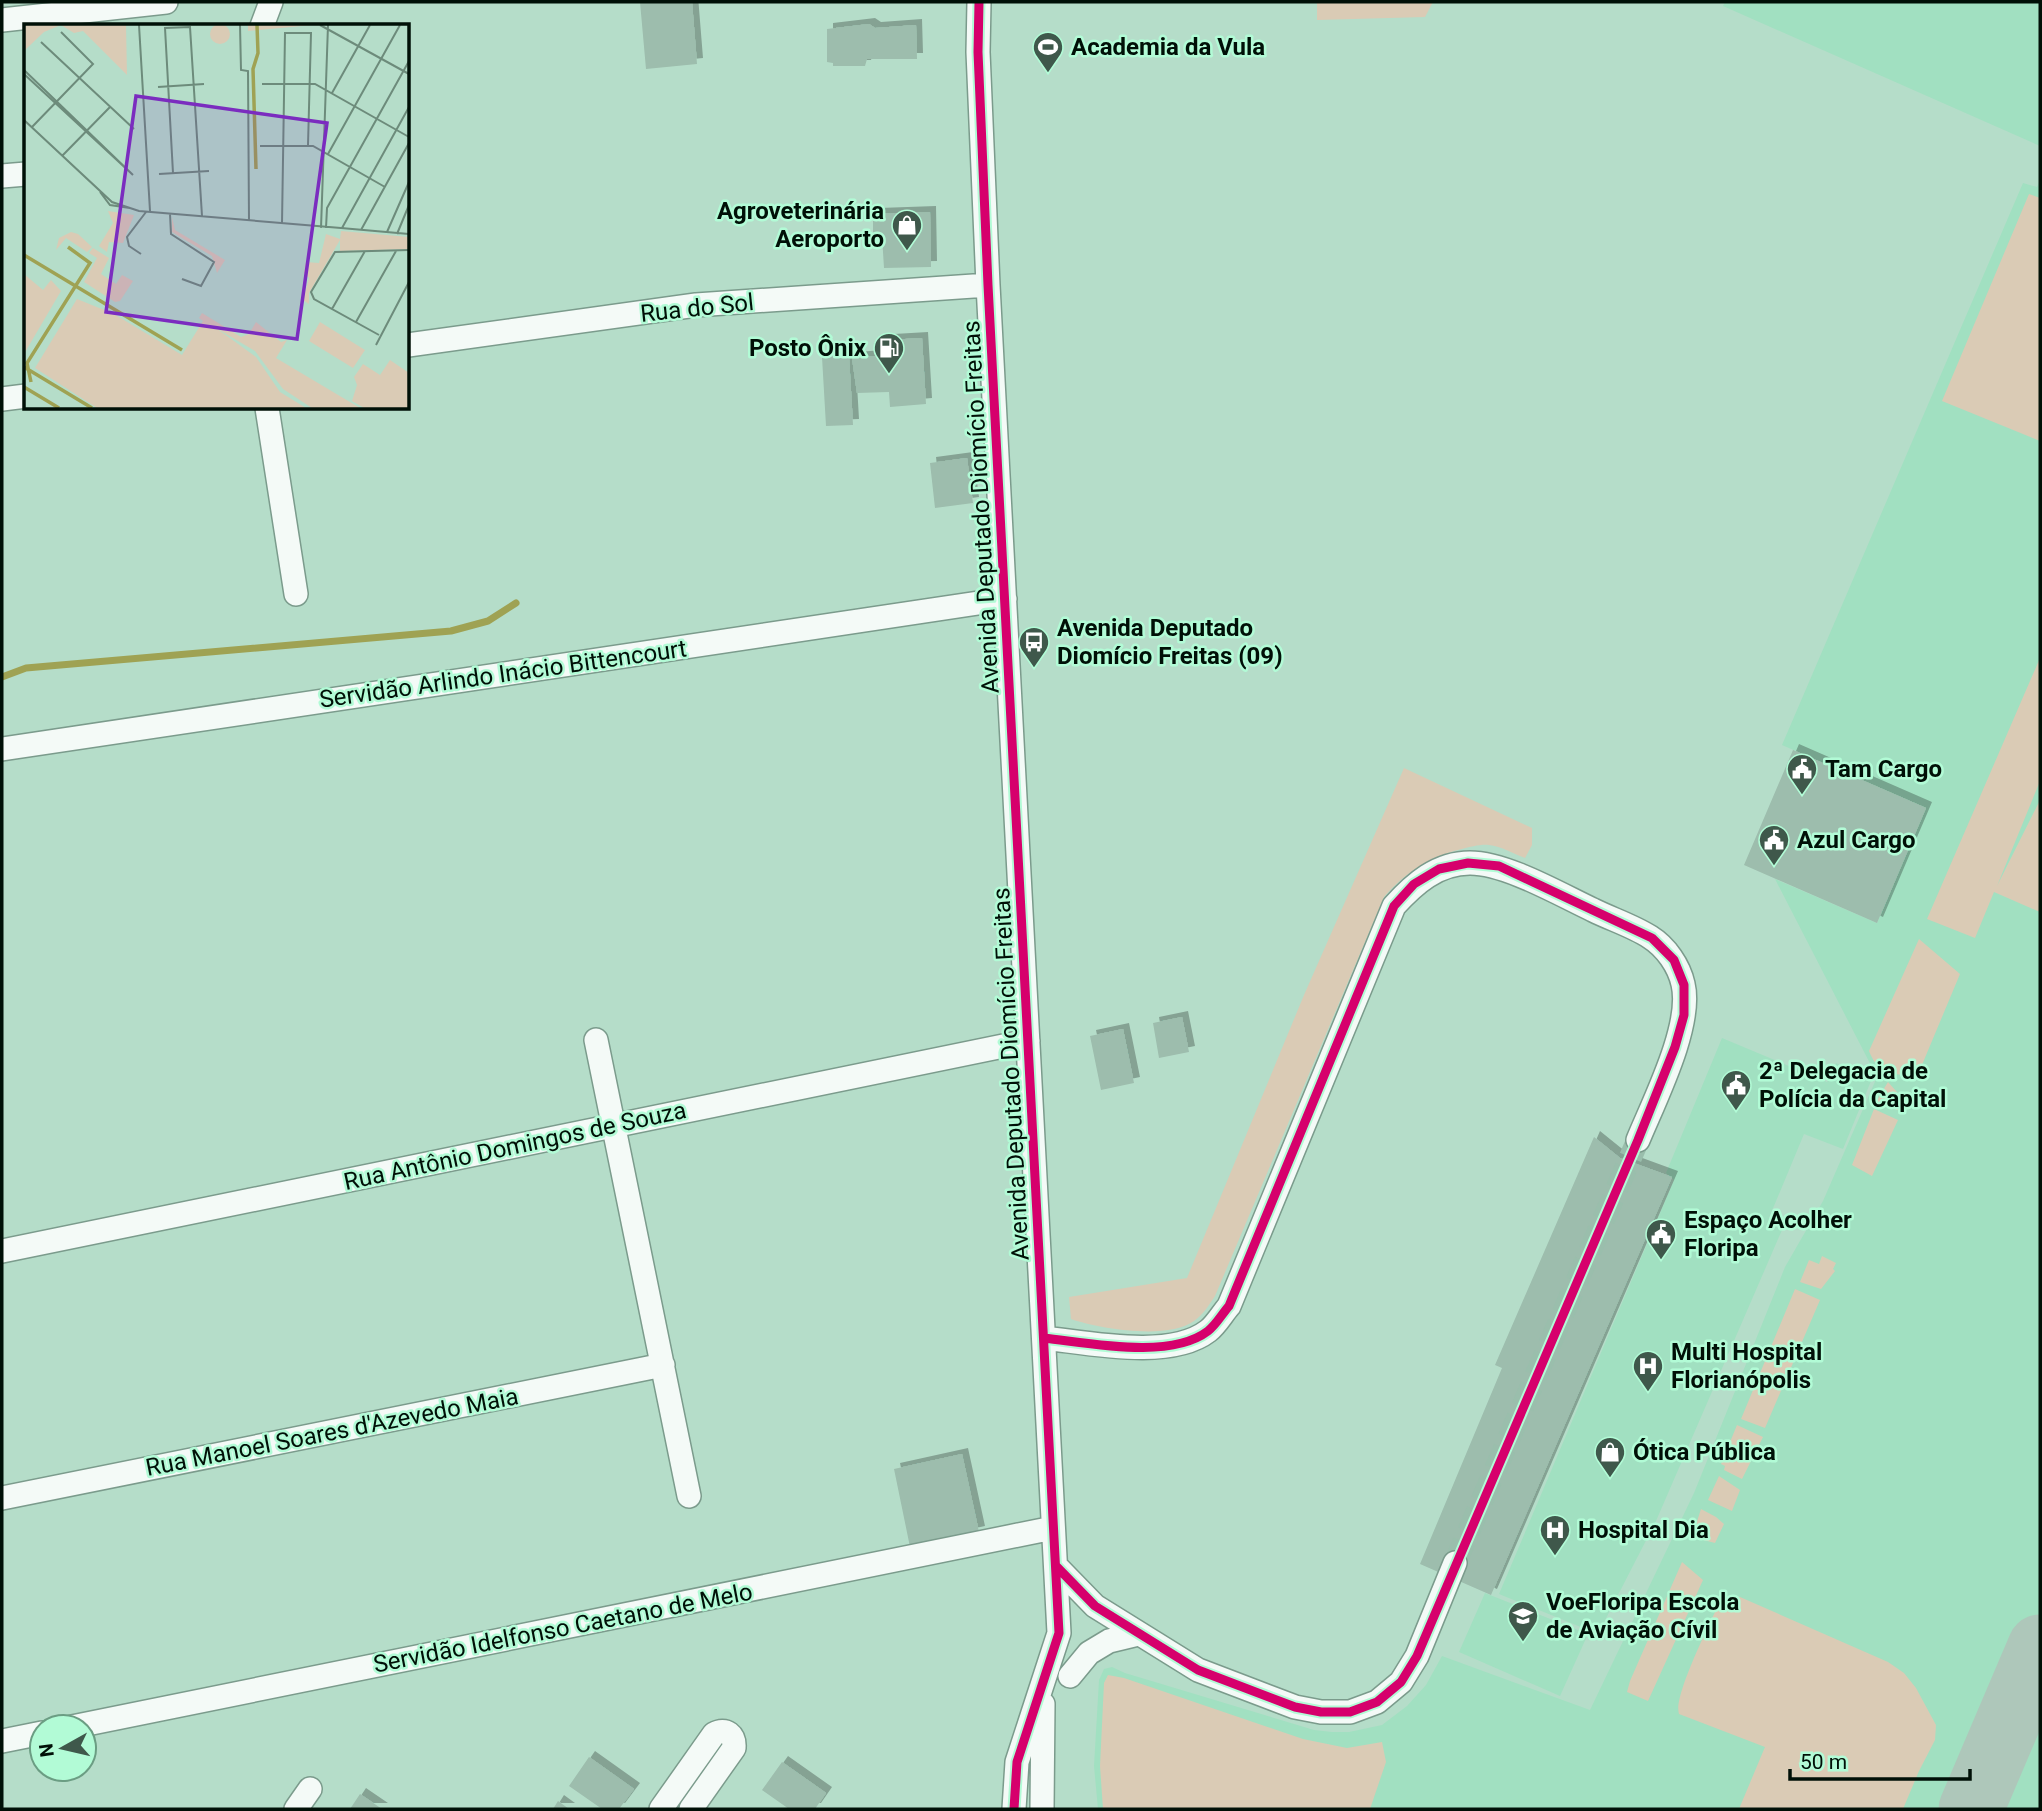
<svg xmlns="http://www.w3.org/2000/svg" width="2042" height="1811" font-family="Roboto,sans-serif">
<defs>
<filter id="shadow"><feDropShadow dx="6" dy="-6" stdDeviation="0" flood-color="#0004"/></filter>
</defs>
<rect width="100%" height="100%" fill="#b5ddc9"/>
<!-- built -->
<path fill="#a1e0c1" d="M 1725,2 L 2040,2 L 2040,146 L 1723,6 Z
M 2040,180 L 2040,1809 L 1098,1809 L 1094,1766 L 1099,1680 L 1104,1669 L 1112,1667 L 1125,1673 L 1314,1730 L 1332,1732 L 1349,1732 L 1382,1725 L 1407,1706 L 1426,1685 L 1442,1656 L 1590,1710 L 1694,1493 L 1785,1267 L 1823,1201 L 1877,1077 L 1775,879 L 1877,923 L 1926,808 L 1782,745 L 2023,183 L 2037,187 Z
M 1722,1038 L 1827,1082 L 1836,1063 L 1871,1081 L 1843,1149 L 1804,1134 L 1769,1218 L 1785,1223 L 1656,1521 L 1598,1634 L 1499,1594 L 1674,1180 L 1666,1173 Z
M 1485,1593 L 1588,1634 L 1560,1696 L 1459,1652 Z"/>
<!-- green -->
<path fill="#dacbb5" d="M 1317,2 L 1433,2 L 1425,17 L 1317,20 Z
M 2029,194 L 2040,198 L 2040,441 L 1942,401 Z
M 2040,658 L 2040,781 L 1997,886 L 2040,800 L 2040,912 L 1994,892 L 1975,938 L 1927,919 Z
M 1404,768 L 1532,828 L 1532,845 L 1525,858 C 1514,854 1501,846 1489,845 C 1481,844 1470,847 1462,849 C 1429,857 1406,872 1384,897 L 1215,1296 C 1209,1305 1203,1315 1194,1321 C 1169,1340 1099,1329 1071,1319 L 1069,1297 L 1187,1278 L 1304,995 Z
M 1919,939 L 1960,974 L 1919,1072 C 1894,1077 1879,1076 1869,1051 Z
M 1888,1082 L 1904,1100 L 1900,1111 L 1876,1102 Z
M 1874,1109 L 1898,1120 L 1872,1176 L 1852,1165 Z
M 1822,1256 L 1836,1263 L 1833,1269 L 1835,1271 L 1821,1289 L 1800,1282 L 1809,1260 L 1819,1264 Z
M 1795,1289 L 1820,1300 L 1765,1428 L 1741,1419 Z
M 1737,1425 L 1763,1437 L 1742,1479 L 1724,1470 L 1725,1466 L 1721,1464 Z
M 1719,1476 L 1740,1490 L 1732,1511 L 1708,1500 Z
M 1701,1509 L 1716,1517 L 1724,1524 L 1715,1543 L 1692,1537 Z
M 1682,1562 L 1703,1580 L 1648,1701 L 1627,1692 L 1630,1681 Z
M 1729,1597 L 1740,1597 L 1888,1662 L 1904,1673 L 1916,1688 L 1936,1725 L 1935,1740 L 1919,1771 L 1903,1809 L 1739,1809 L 1765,1747 L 1679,1714 C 1673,1696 1711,1622 1720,1601 Z
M 1108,1675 L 1124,1678 L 1303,1739 L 1347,1748 L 1382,1742 L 1386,1762 L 1370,1809 L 1103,1809 L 1100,1766 L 1104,1683 Z"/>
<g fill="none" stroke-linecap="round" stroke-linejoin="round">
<!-- stream -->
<path stroke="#9fa253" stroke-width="7" d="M 2,677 L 26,668 L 451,631 L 488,621 L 516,603"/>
<!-- taxiway -->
<path stroke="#aec7ba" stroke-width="65" d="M 1971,1809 L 2040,1647"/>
</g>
<!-- building -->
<path fill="#9dbdad" filter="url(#shadow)" d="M 640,2 L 692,2 L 697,64 L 646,69 Z
M 869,24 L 875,28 L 916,25 L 917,59 L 867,59 L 865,66 L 833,66 L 833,63 L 827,62 L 827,29 Z
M 930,212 L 931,267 L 884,268 L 882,236 L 873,236 L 873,214 Z
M 922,338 L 926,404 L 890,407 L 889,392 L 857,393 L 852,358 L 888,355 L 888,340 Z
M 849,356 L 853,425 L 826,426 L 822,357 Z
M 967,458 L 973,503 L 935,508 L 930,463 Z
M 1793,750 L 1926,808 L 1877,923 L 1744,865 Z
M 1182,1017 L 1189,1052 L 1159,1058 L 1153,1023 Z
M 1123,1029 L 1134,1083 L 1101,1090 L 1090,1036 Z
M 1594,1137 L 1620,1158 L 1672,1177 L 1491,1595 L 1420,1564 L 1502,1368 L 1495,1365 Z
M 962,1454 L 979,1532 L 910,1547 L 894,1469 Z
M 589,1757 L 634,1789 L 619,1809 L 602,1809 L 569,1786 Z
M 782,1762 L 826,1793 L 815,1809 L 789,1809 L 762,1790 Z
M 360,1794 L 382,1809 L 350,1809 Z
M 558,1801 L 569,1809 L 553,1809 Z"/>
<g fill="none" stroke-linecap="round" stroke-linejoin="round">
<!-- minor-tunnel -->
<path stroke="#9abeac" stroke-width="23" stroke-dasharray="23 11" stroke-linecap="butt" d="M 1455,1563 L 1638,1140"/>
<!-- minor casing -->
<g stroke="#7b9b8c" stroke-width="26">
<path id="minor" d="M 979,2 L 978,52 L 988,285 L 1059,1633 L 1017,1762 L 1014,1809
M 2,20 L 166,2
M 262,26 L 271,2
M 2,176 L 26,174
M 408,345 L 696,305 L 988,285
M 2,399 L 26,396
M 267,408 L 296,594
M 2,749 L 1005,599
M 596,1040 L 689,1496
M 2,1251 L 1028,1041
M 1044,1338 C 1090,1343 1170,1360 1208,1331 C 1216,1325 1222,1314 1229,1306 L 1394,906 C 1414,884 1437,863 1470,863 C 1506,863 1559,894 1593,910 C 1611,919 1633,926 1650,937 C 1666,947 1679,966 1683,984 C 1693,1025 1654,1101 1638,1140
M 2,1498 L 663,1365
M 1056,1566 L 1095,1606 L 1198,1670 L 1295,1707 L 1321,1712 L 1350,1712 L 1377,1702 L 1401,1682 L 1417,1656 L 1455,1563
M 1070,1676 L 1089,1653 L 1109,1641 L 1138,1634
M 72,1727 L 1053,1528
M 2,1741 L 42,1733
M 296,1809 L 310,1789
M 661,1809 L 714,1734 C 726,1727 735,1735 734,1748 L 691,1809
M 1042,1809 L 1043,1704"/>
</g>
<!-- minor -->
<use href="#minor" stroke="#f4faf7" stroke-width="23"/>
<!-- cycleway casing -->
<g stroke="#b2fbd6" stroke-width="13">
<path id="cycleway" d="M 979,2 L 978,52 L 988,285 L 1059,1633 L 1017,1762 L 1014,1809
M 1044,1338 C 1090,1343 1170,1360 1208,1331 C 1216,1325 1222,1314 1229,1306 L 1394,906 L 1414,884 L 1439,869 L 1468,863 L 1499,866 L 1652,938 L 1674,960 L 1684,985 L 1684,1015 L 1675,1047 L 1638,1140 L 1417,1656 L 1401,1682 L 1377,1702 L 1350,1712 L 1321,1712 L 1295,1707 L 1198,1670 L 1095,1606 L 1056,1566"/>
</g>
<!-- cycleway -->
<use href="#cycleway" stroke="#d6006c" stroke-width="9"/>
</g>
<!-- icons -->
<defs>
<g id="stadium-pin" transform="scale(1.575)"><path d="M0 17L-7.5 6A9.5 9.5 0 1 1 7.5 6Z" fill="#3f584b" stroke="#b2fbd6"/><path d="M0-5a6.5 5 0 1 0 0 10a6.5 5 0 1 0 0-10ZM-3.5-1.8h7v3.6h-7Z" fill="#fff"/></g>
<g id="shop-pin" transform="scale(1.575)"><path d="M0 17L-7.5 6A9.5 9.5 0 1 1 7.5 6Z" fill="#3f584b" stroke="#b2fbd6"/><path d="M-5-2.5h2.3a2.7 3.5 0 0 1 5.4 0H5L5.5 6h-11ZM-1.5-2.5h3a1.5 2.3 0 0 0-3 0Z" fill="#fff"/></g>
<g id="fuel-pin" transform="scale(1.575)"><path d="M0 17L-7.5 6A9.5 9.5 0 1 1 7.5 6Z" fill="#3f584b" stroke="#b2fbd6"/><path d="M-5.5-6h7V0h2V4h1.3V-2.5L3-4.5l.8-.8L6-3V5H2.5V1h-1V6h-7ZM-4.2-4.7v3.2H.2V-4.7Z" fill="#fff"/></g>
<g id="bus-pin" transform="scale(1.575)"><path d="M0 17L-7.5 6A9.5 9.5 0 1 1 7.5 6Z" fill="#3f584b" stroke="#b2fbd6"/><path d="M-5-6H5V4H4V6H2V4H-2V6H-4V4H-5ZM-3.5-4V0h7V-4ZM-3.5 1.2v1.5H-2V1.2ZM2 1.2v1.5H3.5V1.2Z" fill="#fff"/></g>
<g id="civic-pin" transform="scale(1.575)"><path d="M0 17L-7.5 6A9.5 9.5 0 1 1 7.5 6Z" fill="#3f584b" stroke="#b2fbd6"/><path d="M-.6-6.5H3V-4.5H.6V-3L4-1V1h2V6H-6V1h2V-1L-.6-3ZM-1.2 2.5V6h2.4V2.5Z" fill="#fff"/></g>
<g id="hospital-pin" transform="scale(1.575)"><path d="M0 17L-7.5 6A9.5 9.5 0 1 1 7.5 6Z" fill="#3f584b" stroke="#b2fbd6"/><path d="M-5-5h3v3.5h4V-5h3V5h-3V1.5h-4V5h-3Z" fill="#fff"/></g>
<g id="university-pin" transform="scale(1.575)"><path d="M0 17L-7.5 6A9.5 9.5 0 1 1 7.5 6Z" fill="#3f584b" stroke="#b2fbd6"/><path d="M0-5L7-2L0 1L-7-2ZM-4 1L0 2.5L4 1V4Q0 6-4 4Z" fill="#fff"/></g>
</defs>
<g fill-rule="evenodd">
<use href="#stadium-pin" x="1048" y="47"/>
<use href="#shop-pin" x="907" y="225"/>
<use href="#fuel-pin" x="889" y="348"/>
<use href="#bus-pin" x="1034" y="642"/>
<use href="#civic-pin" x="1802" y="769"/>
<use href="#civic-pin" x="1774" y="840"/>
<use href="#civic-pin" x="1736" y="1085"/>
<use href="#civic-pin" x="1661" y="1234"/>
<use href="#hospital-pin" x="1648" y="1366"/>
<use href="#shop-pin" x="1610" y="1452"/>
<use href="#hospital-pin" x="1555" y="1530"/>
<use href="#university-pin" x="1523" y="1616"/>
</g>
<g text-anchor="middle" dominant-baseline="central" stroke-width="5" stroke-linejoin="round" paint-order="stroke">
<!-- poi labels -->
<g font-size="24" font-weight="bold" fill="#001007" stroke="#b2fbd6" text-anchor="start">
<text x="1071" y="47">Academia da Vula</text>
<text x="884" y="211" text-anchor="end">Agroveterinária<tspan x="884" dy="28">Aeroporto</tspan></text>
<text x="866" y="348" text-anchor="end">Posto Ônix</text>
<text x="1057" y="628">Avenida Deputado<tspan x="1057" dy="28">Diomício Freitas (09)</tspan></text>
<text x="1825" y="769">Tam Cargo</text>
<text x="1797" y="840">Azul Cargo</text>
<text x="1759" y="1071">2ª Delegacia de<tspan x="1759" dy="28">Polícia da Capital</tspan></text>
<text x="1684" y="1220">Espaço Acolher<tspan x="1684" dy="28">Floripa</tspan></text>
<text x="1671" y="1352">Multi Hospital<tspan x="1671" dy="28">Florianópolis</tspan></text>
<text x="1633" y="1452">Ótica Pública</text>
<text x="1578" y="1530">Hospital Dia</text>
<text x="1546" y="1602">VoeFloripa Escola<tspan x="1546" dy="28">de Aviação Cívil</tspan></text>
</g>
<!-- street labels -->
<g font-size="24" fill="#001007" stroke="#b2fbd6">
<text transform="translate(697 308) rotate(-6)">Rua do Sol</text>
<text transform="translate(981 507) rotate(-93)">Avenida Deputado Diomício Freitas</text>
<text transform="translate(503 674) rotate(-8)">Servidão Arlindo Inácio Bittencourt</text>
<text transform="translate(1011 1074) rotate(-93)">Avenida Deputado Diomício Freitas</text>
<text transform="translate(515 1146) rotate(-12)">Rua Antônio Domingos de Souza</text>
<text transform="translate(332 1432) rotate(-11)">Rua Manoel Soares d'Azevedo Maia</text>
<text transform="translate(563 1628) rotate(-11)">Servidão Idelfonso Caetano de Melo</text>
</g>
</g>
<!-- overview -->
<g transform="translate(24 24)">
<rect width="385" height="385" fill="#b5ddc9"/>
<path d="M186 10a10 10 0 1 1 20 0a10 10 0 1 1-20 0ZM 0,1 L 102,1 L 103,51 L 59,7 L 50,9 L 37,1 L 20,8 L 0,27 ZM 224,1 L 288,1 L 224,7 ZM 84,187 L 110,191 L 99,219 L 85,218 L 83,228 L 75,222 L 89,199 ZM 148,193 L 151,206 L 201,236 L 193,249 L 188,232 L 148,208 ZM 317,207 L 385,213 L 385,225 L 316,227 L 316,216 L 285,269 L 285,280 L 279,276 L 285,254 L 280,249 L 282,238 L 295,239 L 302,210 L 316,215 ZM 47,208 L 54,210 L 68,223 L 63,228 L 42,214 L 32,226 L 35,214 ZM 69,224 L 85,234 L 77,250 L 92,260 L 98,251 L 109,257 L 96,277 L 91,278 L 60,258 L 73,234 L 65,229 ZM 0,250 L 19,266 L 27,256 L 37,267 L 0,330 ZM 53,275 L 90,290 L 158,331 L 179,297 L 175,294 L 178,289 L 217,313 L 225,310 L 232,298 L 257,318 L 263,316 L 252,334 L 336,384 L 288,384 L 259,365 L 231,327 L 192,304 L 232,333 L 256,368 L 282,384 L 73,384 L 11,344 ZM 296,298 L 341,326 L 329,344 L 285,317 ZM 366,336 L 385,349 L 385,384 L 340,384 L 328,377 L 333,361 L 330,353 L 339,340 L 356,351 Z" fill="#dacbb5"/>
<path fill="none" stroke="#9fa253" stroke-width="3.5" d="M 232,145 L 229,45 L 234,29 L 233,1M 0,231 L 158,326M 0,343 L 68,384M 7,358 L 3,339 L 66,239 L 44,223M 0,363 L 35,384"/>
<path fill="none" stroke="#6d8b7b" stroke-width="2" d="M 115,1 L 126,187M 216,1 L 217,46 L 224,47 L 225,196M 296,1 L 385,50M 17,18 L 110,105M 0,46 L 109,151 L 0,50M 238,60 L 291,60 L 385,113M 134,63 L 180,60M 308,69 L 346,1M 0,96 L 88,178 L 115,187 L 317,204M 8,103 L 69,40 L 37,8M 236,122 L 289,122 L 361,163M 304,130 L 376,1M 38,132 L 86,83M 149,149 L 141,4 L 166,3 L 178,192M 135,150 L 185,147M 76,168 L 86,181 L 106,184M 146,190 L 147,210 L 190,238 L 177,262 L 158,255M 258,199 L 261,9 L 287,9 L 284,121M 297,204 L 304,1M 302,204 L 303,184 L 385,37M 317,204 L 385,210M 318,204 L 385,83M 337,206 L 385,119M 363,208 L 385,158M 373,210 L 385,181M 117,230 L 105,222 L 103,213 L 122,188M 308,285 L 341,227M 332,298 L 372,227M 355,311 L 290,275 L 287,268 L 311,228 L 385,226M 352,321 L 385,258"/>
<path fill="#7b2cbf" fill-opacity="0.15" stroke="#7b2cbf" stroke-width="3.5" d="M 112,72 L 303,99 L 273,315 L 82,288 Z"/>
<rect width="385" height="385" fill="none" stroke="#001007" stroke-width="3.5"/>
</g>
<!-- border -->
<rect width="2042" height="1811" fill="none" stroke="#001007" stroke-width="7"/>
<!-- north arrow -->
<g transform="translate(63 1748) rotate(262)"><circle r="33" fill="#b2fbd6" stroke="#6b9d83" stroke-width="2"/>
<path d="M0-5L12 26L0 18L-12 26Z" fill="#3f584b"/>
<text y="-10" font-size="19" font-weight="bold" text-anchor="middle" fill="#001007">N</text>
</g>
<!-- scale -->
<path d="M1790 1769v10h180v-10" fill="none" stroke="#001007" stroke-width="3.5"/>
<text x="1800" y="1769" font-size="21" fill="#001007" stroke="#b2fbd6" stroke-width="5" paint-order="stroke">50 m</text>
</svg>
